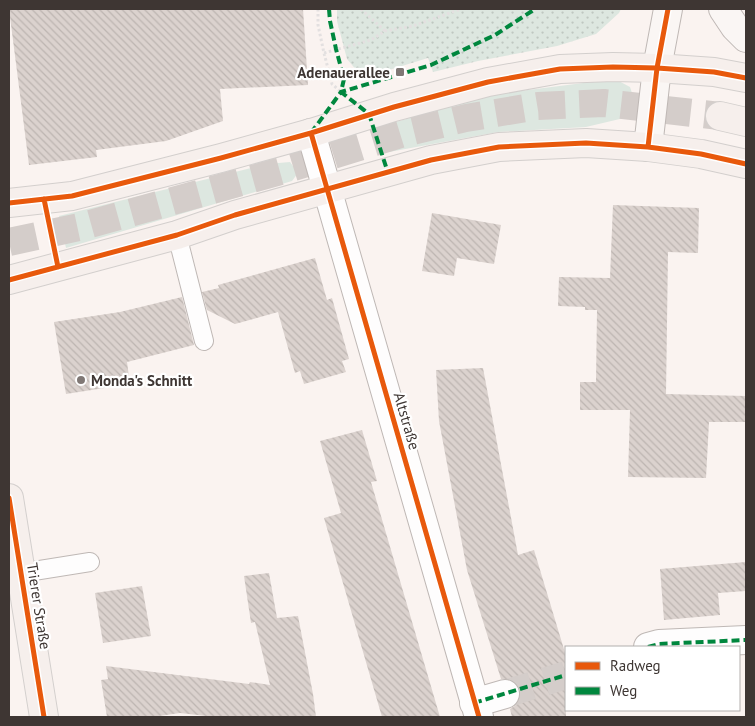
<svg xmlns="http://www.w3.org/2000/svg" width="755" height="726" font-family="'PT Sans',sans-serif">
<defs>
<pattern id="park-dots" width="8" height="8" patternUnits="userSpaceOnUse" patternTransform="scale(1.25)"><rect width="8" height="8" fill="#dde7e0"/><path d="M2 2h.1M6 6h.1" fill="none" stroke="#bfc7c1" stroke-width="1.8" stroke-linecap="round"/></pattern>
<pattern id="building-back-hatch" width="6" height="6" patternUnits="userSpaceOnUse" patternTransform="scale(1.25)"><rect width="6" height="6" fill="#dbd2ce"/><path d="M-1 5l2 2M0 0l6 6M5-1l2 2" fill="none" stroke="#bdb5b1"/></pattern>
</defs>
<rect width="100%" height="100%" fill="#faf3f0"/>
<!-- grass -->
<path fill="#dde7e0" d="M 615,79 L 630,87 L 635,102 L 624,118 L 586,127 L 498,132 L 389,152 L 382,126 L 489,95 Z
M 290,162 L 298,173 L 292,181 L 66,248 L 59,216 L 267,164 Z"/>
<!-- park -->
<path fill="url(#park-dots)" d="M 337,9 L 621,9 L 619,13 L 596,34 L 557,46 L 478,61 L 433,72 L 428,58 L 363,78 L 347,59 L 337,21 Z"/>
<!-- building -->
<path fill="url(#building-back-hatch)" d="M 9,9 L 303,9 L 308,85 L 220,89 L 223,121 L 166,141 L 96,150 L 97,157 L 29,165 Z
M 613,205 L 699,208 L 698,253 L 668,252 L 666,394 L 746,396 L 746,422 L 709,422 L 706,478 L 628,477 L 630,410 L 580,410 L 580,382 L 596,382 L 597,310 L 585,310 L 585,307 L 558,306 L 559,277 L 610,278 Z
M 432,213 L 501,225 L 494,264 L 457,258 L 454,276 L 422,271 Z
M 315,258 L 327,300 L 332,298 L 349,359 L 342,361 L 346,372 L 304,384 L 300,371 L 295,373 L 278,312 L 235,324 L 207,310 L 202,292 L 219,288 L 218,285 Z
M 182,297 L 194,345 L 127,362 L 130,384 L 66,394 L 54,322 L 120,312 Z
M 483,368 L 518,555 L 534,550 L 566,656 L 566,717 L 512,717 L 510,709 L 516,705 L 520,698 L 520,689 L 515,682 L 509,679 L 501,679 L 467,570 L 439,421 L 436,370 Z
M 362,430 L 377,481 L 371,482 L 440,717 L 382,717 L 324,518 L 341,513 L 320,441 Z
M 746,562 L 746,591 L 718,593 L 720,615 L 664,620 L 660,569 Z
M 269,573 L 277,618 L 298,616 L 313,694 L 316,717 L 215,717 L 180,713 L 152,717 L 107,717 L 101,680 L 108,679 L 106,666 L 249,684 L 250,682 L 270,685 L 255,622 L 251,623 L 244,576 Z
M 142,586 L 151,636 L 103,643 L 95,593 Z"/>
<g fill="none" stroke-linecap="round" stroke-linejoin="round">
<!-- minor-tunnel -->
<path stroke="#d4cdca" stroke-width="28" stroke-dasharray="28 14" stroke-linecap="butt" d="M 505,694 L 566,675"/>
<!-- primary-tunnel -->
<path stroke="#d4cdca" stroke-width="28" stroke-dasharray="28 14" stroke-linecap="butt" d="M 9,242 L 79,227 L 281,171 L 404,133 L 466,118 L 538,106 L 604,103 L 720,116"/>
<!-- service casing -->
<g stroke="#bfb8b5" stroke-width="20">
<path id="service" d="M 177,235 L 204,341
M 21,573 L 90,562"/>
</g>
<!-- minor casing -->
<g stroke="#bfb8b5" stroke-width="30">
<path id="minor" d="M 311,133 L 479,717
M 648,647 L 659,644 L 746,640
M 474,703 L 505,694"/>
</g>
<!-- secondary casing -->
<g stroke="#bfb8b5" stroke-width="30">
<path id="secondary" d="M 723,9 L 735,27 L 746,38
M 648,147 L 657,68 L 668,9"/>
</g>
<!-- primary casing -->
<g stroke="#d3cfcd" stroke-width="30">
<path id="primary" d="M 720,116 L 746,122
M 9,203 L 72,196 L 221,158 L 311,133 L 394,107 L 488,82 L 560,69 L 613,67 L 657,68 L 714,72 L 746,78
M 9,280 L 177,235 L 235,215 L 431,160 L 499,147 L 586,143 L 648,147 L 701,154 L 746,164
M 9,498 L 44,717"/>
</g>
<!-- path -->
<path stroke="#e3e0e0" stroke-width="3" stroke-dasharray="2.5 2.5" stroke-linecap="butt" d="M 318,9 L 318,25 L 324,53 L 332,84 L 341,92
M 361,9 L 385,31
M 324,53 L 371,40 L 385,31 L 413,26 L 461,9"/>
<!-- service -->
<use href="#service" stroke="#fefdfd" stroke-width="18"/>
<!-- minor -->
<use href="#minor" stroke="#fefdfd" stroke-width="28"/>
<!-- secondary -->
<use href="#secondary" stroke="#faf6f4" stroke-width="28"/>
<!-- primary -->
<use href="#primary" stroke="#f6efec" stroke-width="28"/>
<!-- quiet -->
<path stroke="#00873e" stroke-width="4" stroke-dasharray="8 4" stroke-linecap="butt" d="M 329,9 L 330,21 L 336,49 L 344,79 L 341,92 L 369,114 L 388,173
M 311,133 L 341,92 L 431,65 L 495,35 L 535,9
M 648,647 L 659,644 L 746,640
M 474,703 L 566,675"/>
<!-- cycleway casing -->
<g stroke="#fff" stroke-width="8">
<path id="cycleway" d="M 311,133 L 479,717
M 648,147 L 657,68 L 668,9
M 44,199 L 58,267
M 9,203 L 72,196 L 221,158 L 311,133 L 394,107 L 488,82 L 560,69 L 613,67 L 657,68 L 714,72 L 746,78
M 9,280 L 177,235 L 235,215 L 431,160 L 499,147 L 586,143 L 648,147 L 701,154 L 746,164
M 9,498 L 44,717"/>
</g>
<!-- cycleway -->
<use href="#cycleway" stroke="#e8590c" stroke-width="5"/>
</g>
<!-- markers -->
<g fill="#807875" stroke="#fff" stroke-width="2">
<rect x="395" y="67" width="10" height="10" rx="2.5"/>
<circle cx="81" cy="380" r="5"/>
</g>
<g text-anchor="middle" dominant-baseline="central" stroke-width="4.5" stroke-linejoin="round" paint-order="stroke">
<!-- poi labels -->
<g font-size="15" font-weight="bold" fill="#3e3633" stroke="#fff" text-anchor="end">
<text x="390" y="72">Adenauerallee</text>
<text x="91" y="380" text-anchor="start">Monda's Schnitt</text>
</g>
<!-- street labels -->
<g font-size="15" fill="#3e3633" stroke="#fff">
<text transform="translate(407 421) rotate(74)">Altstraße</text>
<text transform="translate(39 606) rotate(81)">Trierer Straße</text>
</g>
</g>
<!-- border -->
<rect width="755" height="726" fill="none" stroke="#3e3633" stroke-width="20"/>
<!-- legend -->
<rect x="565" y="646" width="175" height="65" fill="#ffffff" stroke="#b2afad"/>
<rect x="575" y="662" width="25" height="8" fill="#e8590c" stroke="#b2afad"/>
<text x="610" y="671" font-size="15" fill="#3e3633">Radweg</text>
<rect x="575" y="687" width="25" height="8" fill="#00873e" stroke="#b2afad"/>
<text x="610" y="696" font-size="15" fill="#3e3633">Weg</text>
</svg>
